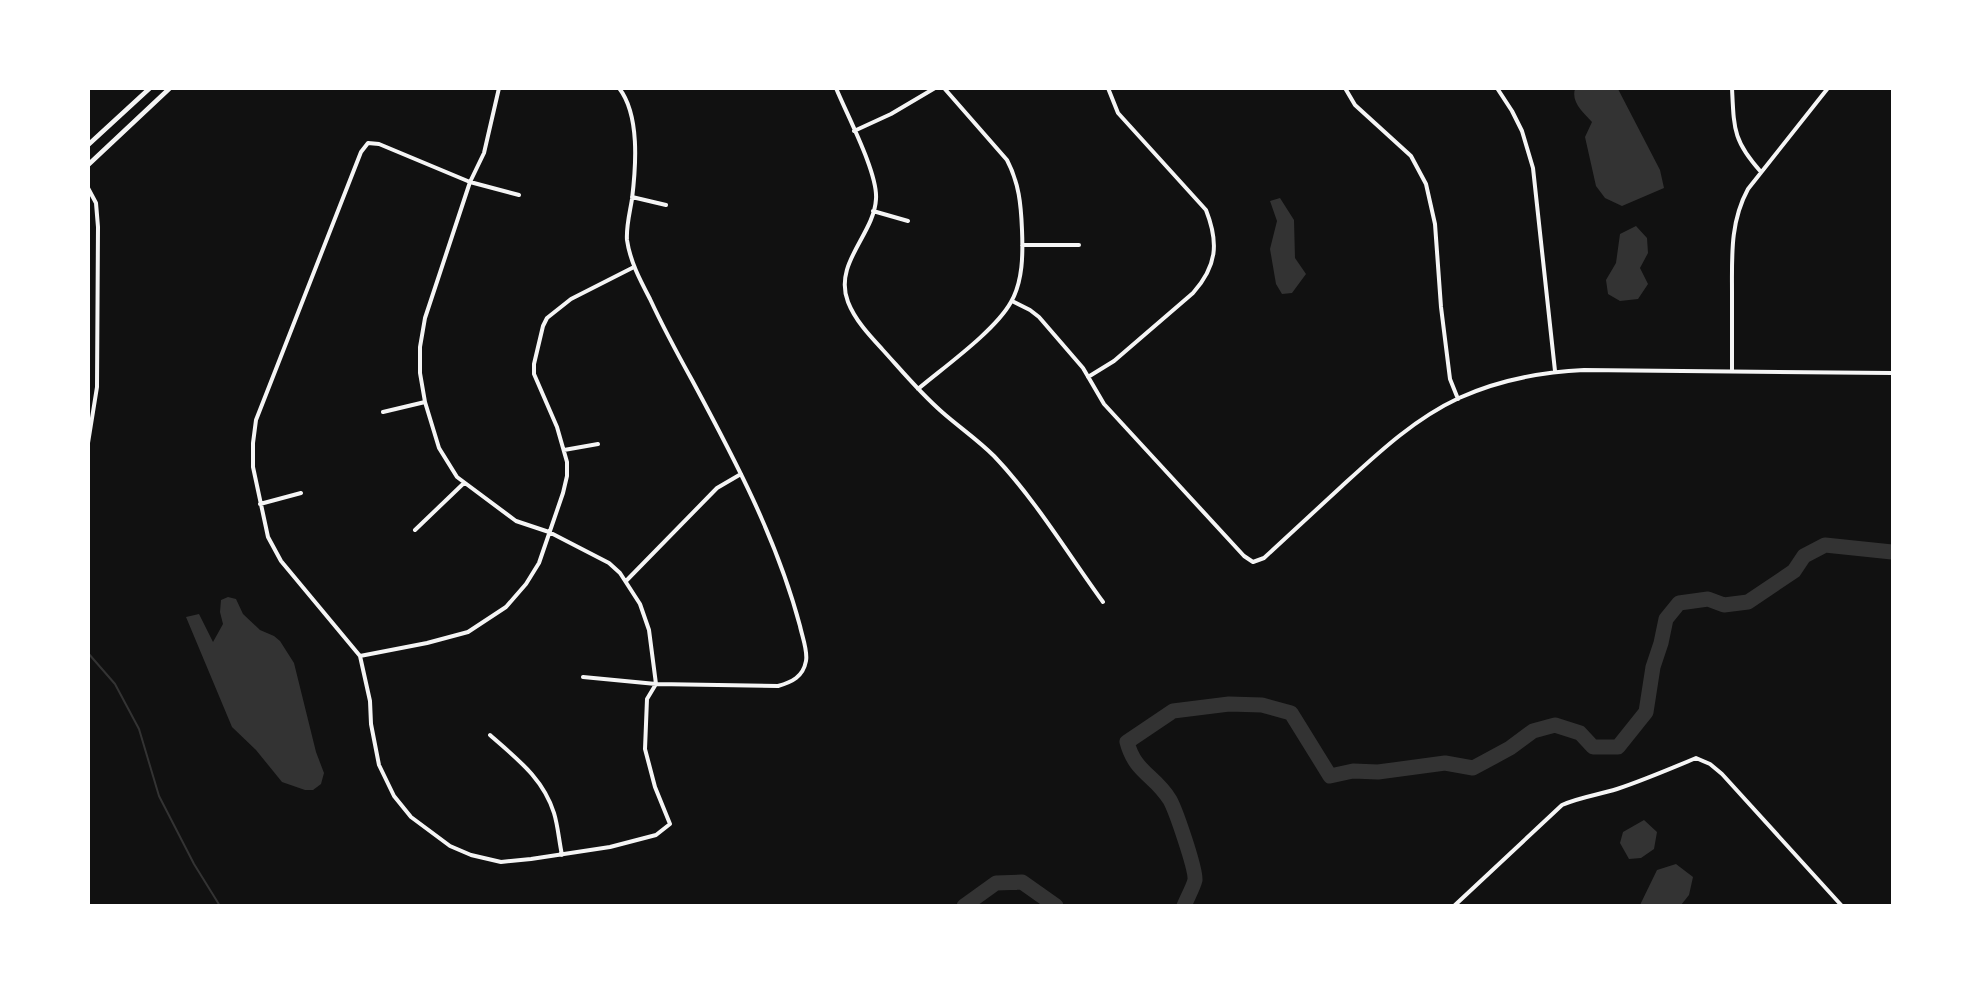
<svg xmlns="http://www.w3.org/2000/svg" width="1981" height="994" font-family="'Work Sans',sans-serif">
<rect width="100%" height="100%" fill="#111"/>
<!-- water -->
<path fill="#333" d="M 1575,89 L 1618,89 L 1660,170 L 1664,188 L 1622,206 L 1605,198 L 1596,186 L 1585,137 L 1592,122 C 1583,112 1571,102 1575,89 Z
M 1280,198 L 1294,220 L 1295,258 L 1306,274 L 1292,293 L 1282,294 L 1276,284 L 1270,249 L 1277,221 L 1270,201 Z
M 1636,226 L 1647,238 L 1648,253 L 1640,268 L 1648,284 L 1638,299 L 1620,301 L 1608,294 L 1606,280 L 1616,263 L 1620,234 Z
M 228,597 L 236,599 L 243,614 L 260,630 L 274,636 L 280,641 L 294,663 L 316,752 L 324,773 L 321,784 L 313,790 L 305,790 L 282,782 L 256,750 L 232,727 L 186,617 L 199,614 L 213,642 L 223,624 L 220,612 L 221,600 Z
M 1644,820 L 1657,832 L 1654,849 L 1641,858 L 1629,859 L 1620,843 L 1623,832 Z
M 1676,864 L 1693,877 L 1689,895 L 1681,905 L 1640,905 L 1657,870 Z"/>
<g fill="none" stroke-linecap="round" stroke-linejoin="round">
<!-- stream -->
<path stroke="#333" stroke-width="2" d="M 88,653 L 115,684 L 139,729 L 159,796 L 194,864 L 220,906"/>
<!-- river -->
<path stroke="#333" stroke-width="15" d="M 964,906 L 996,883 L 1022,882 L 1056,906
M 1184,906 C 1187,898 1193,888 1195,880 C 1196,869 1176,811 1170,800 C 1155,775 1135,773 1127,742 L 1173,711 L 1229,704 L 1262,705 L 1291,713 L 1330,776 L 1353,771 L 1378,772 L 1445,763 L 1473,768 L 1510,748 L 1533,731 L 1555,725 L 1580,733 L 1593,747 L 1618,747 L 1646,712 L 1653,667 L 1661,643 L 1666,619 L 1679,603 L 1708,599 L 1724,605 L 1748,602 L 1794,571 L 1804,556 L 1825,545 L 1892,552"/>
<!-- minor -->
<path stroke="#f5f5f5" stroke-width="4" d="M 499,88 L 484,153 L 470,182 L 425,318 L 420,347 L 420,373 L 425,402 L 439,448 L 457,477 L 516,521 L 549,532 L 609,563 L 620,573 L 640,604 L 649,630 L 656,684 L 647,699 L 645,749 L 655,787 L 670,824 L 656,835 L 610,847 L 531,859 L 501,862 L 471,855 L 450,846 L 411,817 L 394,796 L 379,765 L 371,724 L 370,701 L 360,656 L 281,561 L 268,537 L 253,467 L 253,443 L 256,420 L 361,152 L 368,143 L 379,144 L 470,182 L 519,195
M 836,88 C 847,115 878,173 876,199 C 874,235 833,263 848,302 C 855,320 869,335 882,349 C 902,371 920,393 942,412 C 959,427 978,440 994,456 C 1035,499 1068,554 1103,602
M 1345,88 L 1355,105 L 1411,156 L 1426,184 L 1435,224 L 1441,307 L 1450,379 L 1458,399
M 1497,88 L 1512,111 L 1522,131 L 1533,168 L 1555,371
M 1732,88 C 1734,129 1733,141 1761,172
M 854,131 L 891,114 L 935,88
M 88,188 L 96,203 L 98,227 L 97,387 L 88,443
M 632,197 L 666,205
M 873,211 L 908,221
M 1022,245 L 1079,245
M 1012,301 L 1030,310 L 1039,317 L 1083,368 L 1104,404 L 1244,556 L 1253,562 L 1264,558 C 1290,534 1316,510 1342,486 C 1378,453 1414,419 1459,398 C 1499,380 1540,372 1584,370 L 1892,373
M 1732,371 C 1732,345 1732,318 1732,292 C 1732,256 1730,222 1748,189 L 1828,88
M 1088,377 L 1114,361 L 1193,293 C 1217,266 1219,243 1206,210 L 1118,113 L 1108,88
M 918,389 C 944,367 995,331 1011,302 C 1023,281 1023,254 1022,230 C 1021,204 1019,183 1007,160 L 944,88
M 383,412 L 425,402
M 564,450 L 598,444
M 260,504 L 301,493
M 415,530 L 464,483
M 626,581 L 717,488 L 741,474
M 360,656 L 427,643 L 468,632 L 506,607 L 526,584 L 539,563 L 563,493 L 567,476 L 567,462 L 557,427 L 534,374 L 534,364 L 543,326 L 547,318 L 571,299 L 634,267
M 583,677 L 656,684 L 778,686 C 792,682 803,677 806,661 C 808,651 802,636 800,626 C 777,539 734,458 692,380 C 677,353 663,327 650,299 C 640,280 630,261 627,240 C 626,226 630,212 632,199 C 636,166 640,115 619,88
M 490,735 C 517,759 543,778 554,813 C 558,826 559,841 562,855
M 1454,906 L 1562,805 C 1580,797 1598,795 1617,789 C 1644,780 1670,769 1696,758 L 1710,764 L 1722,774 L 1842,906"/>
<!-- secondary -->
<path stroke="#f5f5f5" stroke-width="4.5" d="M 88,145 L 150,88
M 88,165 L 170,88"/>
</g>
<!-- border -->
<rect width="1981" height="994" fill="none" stroke="#ffffff" stroke-width="180"/>
</svg>
